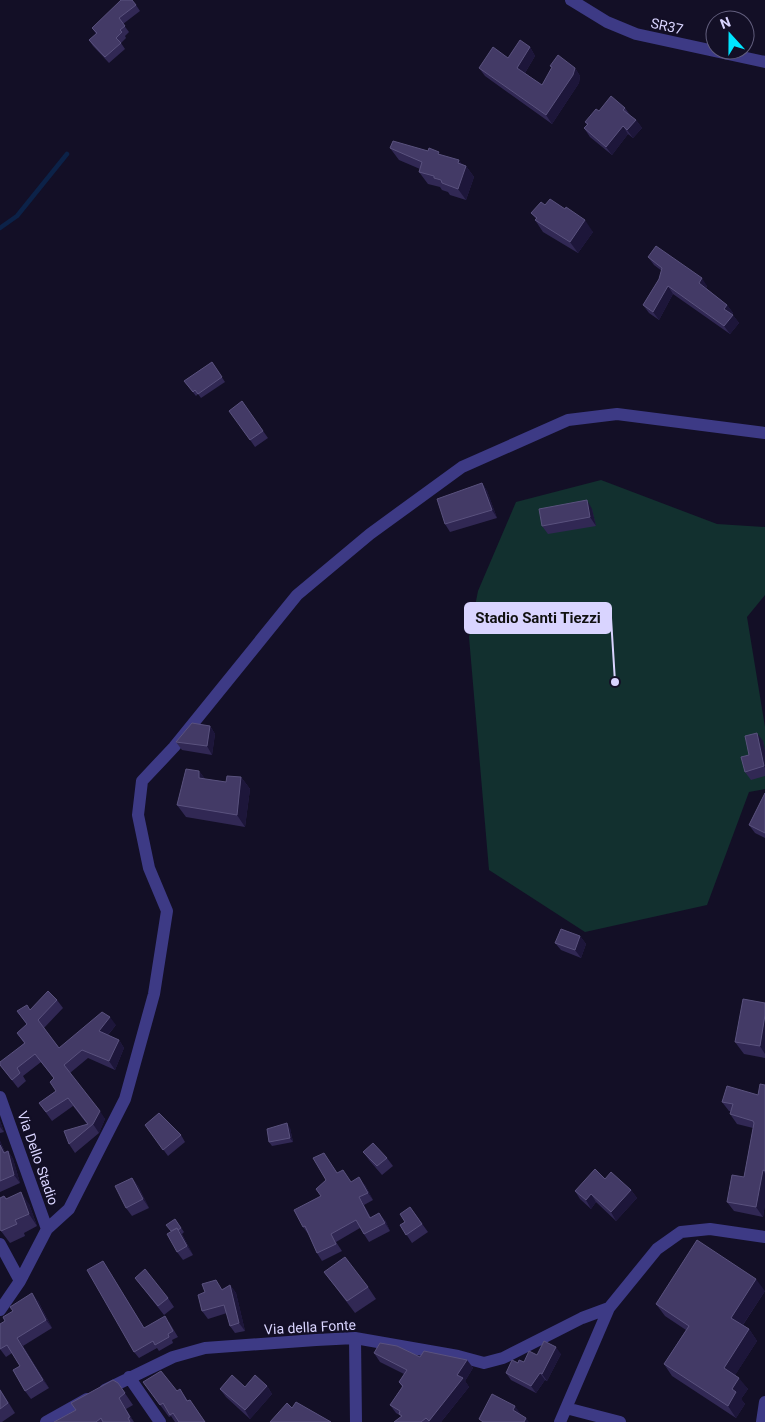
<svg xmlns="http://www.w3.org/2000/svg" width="765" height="1422" font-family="Roboto,sans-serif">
<rect width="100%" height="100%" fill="#130f26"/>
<!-- green -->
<path fill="#12302f" d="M 601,480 L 717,524 L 765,527 L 765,595 L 747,617 L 765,727 L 765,789 L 749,792 L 707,905 L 585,932 L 489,870 L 469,637 L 478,591 L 516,502 Z"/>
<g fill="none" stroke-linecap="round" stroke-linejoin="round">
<!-- stream -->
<path stroke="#0c2248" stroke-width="4.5" d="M 0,228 L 17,216 L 67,154"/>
<!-- minor -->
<path stroke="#3d3a85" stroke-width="12" d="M 0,1097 L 47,1229
M 0,1244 L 20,1281
M 0,1310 L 20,1281 L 47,1229 L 69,1209 L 125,1099 L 154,994 L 167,911 L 149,868 L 138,815 L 142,781 L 174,747 L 297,595 L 370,534 L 462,467 L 568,420 L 617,414 L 765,433
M 355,1338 L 356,1422
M 129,1377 L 160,1422
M 105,1390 L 173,1357 L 205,1348 L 316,1340 L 355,1338 L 458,1356 L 484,1363 L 503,1358 L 582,1318 L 609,1308
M 566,1408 L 620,1422
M 46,1422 L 87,1399
M 560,1422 L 609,1308 L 657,1249 L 681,1232 L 710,1229 L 765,1237"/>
<!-- tertiary -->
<path stroke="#3d3a85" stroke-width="12" d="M 571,0 L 607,22 L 636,34 L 765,62
M 762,1422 L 765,1402"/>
</g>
<!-- wall -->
<path fill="#312854" d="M 136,5 L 140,11 L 123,24 L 129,32 L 125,36 L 126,38 L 121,43 L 125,49 L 109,63 L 93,46 L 89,40 L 96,34 L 92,28 Z
M 530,47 L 535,56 L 525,73 L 542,85 L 552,68 L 550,66 L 575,68 L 580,76 L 579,83 L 552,124 L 485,76 L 479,68 L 508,58 Z
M 625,108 L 630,115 L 636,120 L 642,128 L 633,138 L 628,134 L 612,155 L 590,137 L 584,128 L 587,125 L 585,122 L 599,111 Z
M 390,148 L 441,155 L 466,166 L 474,177 L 466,200 L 450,195 L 448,192 L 442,190 L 440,187 L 428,184 L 419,172 L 420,169 L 399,160 Z
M 545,205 L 593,232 L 578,253 L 543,232 L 535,220 L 536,219 L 531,213 Z
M 648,257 L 707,286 L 706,288 L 727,305 L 733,313 L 732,314 L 739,323 L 730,334 L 673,294 L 659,320 L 649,313 L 643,305 L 659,279 L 662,271 L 654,265 Z
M 212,362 L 225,382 L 201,398 L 198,394 L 196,396 L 184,381 Z
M 242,401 L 268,438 L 255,447 L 230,411 Z
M 482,483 L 487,491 L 497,518 L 450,532 L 445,524 Z
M 592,509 L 596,526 L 548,534 L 542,526 Z
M 210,726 L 215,734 L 212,755 L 182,750 L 176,742 Z
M 763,741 L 765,751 L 765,776 L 751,780 L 745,772 L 749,755 Z
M 199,771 L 205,779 L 226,782 L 241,777 L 250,789 L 245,827 L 186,817 L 177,805 Z
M 765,793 L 765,838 L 755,833 L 749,825 Z
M 580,936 L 586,944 L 581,958 L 561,950 L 555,943 Z
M 57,1000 L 63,1008 L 44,1028 L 59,1048 L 116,1025 L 108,1035 L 119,1040 L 124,1048 L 115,1070 L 88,1058 L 70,1073 L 105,1119 L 99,1133 L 75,1153 L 69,1144 L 87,1124 L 73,1106 L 52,1121 L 39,1103 L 56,1091 L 54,1079 L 41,1062 L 23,1076 L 26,1081 L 18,1088 L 0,1065 L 24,1043 L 17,1033 L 27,1025 L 17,1011 L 30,1010 Z
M 765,1003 L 765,1058 L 744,1054 L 735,1042 Z
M 765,1085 L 765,1204 L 763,1217 L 734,1211 L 727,1202 L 744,1177 L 753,1128 L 737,1124 L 730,1114 L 731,1111 L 729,1111 L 722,1102 L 758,1095 Z
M 0,1121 L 4,1132 L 0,1133 Z
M 145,1125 L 181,1135 L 185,1142 L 168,1156 Z
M 290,1128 L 293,1142 L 272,1146 L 269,1142 Z
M 0,1141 L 5,1152 L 8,1151 L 13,1159 L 20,1183 L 0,1192 Z
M 363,1152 L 387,1158 L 393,1166 L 382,1175 L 369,1160 Z
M 324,1153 L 337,1173 L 351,1182 L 365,1185 L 373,1200 L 364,1205 L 371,1218 L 385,1220 L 390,1231 L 369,1242 L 360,1228 L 336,1242 L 342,1251 L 322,1261 L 317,1253 L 309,1235 L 303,1227 L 321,1196 L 326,1180 Z
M 132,1178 L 138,1186 L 149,1208 L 132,1216 L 126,1208 Z
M 605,1179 L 631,1190 L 637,1198 L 616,1221 L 596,1202 L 591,1209 L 580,1199 L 575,1191 Z
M 4,1196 L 6,1198 L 29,1204 L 37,1226 L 24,1233 L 25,1236 L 10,1243 L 1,1231 Z
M 410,1207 L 428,1232 L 412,1243 L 400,1225 L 405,1222 Z
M 175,1219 L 184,1232 L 182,1234 L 193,1255 L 183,1260 L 177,1252 L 171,1231 Z
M 103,1261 L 144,1328 L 169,1322 L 178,1337 L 172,1340 L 173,1343 L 159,1351 L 157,1348 L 139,1358 L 134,1352 Z
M 324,1272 L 368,1287 L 376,1299 L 355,1313 Z
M 135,1278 L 168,1298 L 174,1307 L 164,1315 Z
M 230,1285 L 236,1293 L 245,1331 L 235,1333 L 230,1326 L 227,1313 L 208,1319 L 202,1311 L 222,1289 Z
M 765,1291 L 743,1325 L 749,1329 L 757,1341 L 735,1375 L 748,1389 L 741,1399 L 745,1404 L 736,1418 L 672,1376 L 664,1364 L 686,1330 L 665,1316 L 656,1304 Z
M 38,1301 L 52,1328 L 23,1346 L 49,1388 L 31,1399 L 25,1391 L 20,1366 L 12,1353 L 6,1357 L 0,1349 Z
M 374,1353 L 420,1357 L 467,1360 L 473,1368 L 465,1381 L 469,1387 L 441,1422 L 394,1422 L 401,1416 L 396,1413 L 390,1405 L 402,1387 L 399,1382 L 404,1374 L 380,1362 Z
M 561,1354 L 547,1381 L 545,1380 L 536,1393 L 511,1380 L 506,1373 L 518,1363 L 524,1362 L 537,1355 Z
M 143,1382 L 177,1391 L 180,1389 L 188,1401 L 190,1400 L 205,1422 L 175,1422 L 171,1416 L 169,1417 Z
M 118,1383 L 133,1405 L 126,1409 L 134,1422 L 54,1422 L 76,1410 Z
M 267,1386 L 272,1394 L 250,1419 L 226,1397 L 220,1389 Z
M 0,1389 L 15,1413 L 2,1422 L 0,1422 Z"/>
<!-- shaded-wall -->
<path fill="#1d163a" d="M 530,47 L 535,56 L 523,76 L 517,68 Z
M 575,68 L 580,76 L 579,83 L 552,124 L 546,115 Z
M 636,120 L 642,128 L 633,138 L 627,130 Z
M 623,126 L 628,134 L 612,155 L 606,147 Z
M 459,160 L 465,168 L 466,166 L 474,177 L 466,200 L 458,189 L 458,163 Z
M 585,220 L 593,232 L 578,253 L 570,242 Z
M 702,278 L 707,286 L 704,291 L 699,283 Z
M 668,286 L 673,294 L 659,320 L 653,312 Z
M 727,305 L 733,313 L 730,317 L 724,309 Z
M 733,315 L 739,323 L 730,334 L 724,326 Z
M 482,483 L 487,491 L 497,518 L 492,510 Z
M 587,500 L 592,509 L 596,526 L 590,517 Z
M 210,726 L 215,734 L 212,755 L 207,746 Z
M 757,733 L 763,741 L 765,751 L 765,768 L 764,766 Z
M 199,771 L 208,783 L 199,778 Z
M 241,777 L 250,789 L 245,827 L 237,815 Z
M 580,936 L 586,944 L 581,958 L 575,950 Z
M 765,1015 L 765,1054 L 760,1046 Z
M 110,1017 L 116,1025 L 104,1039 L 99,1031 Z
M 119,1040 L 124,1048 L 115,1070 L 109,1061 Z
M 100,1111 L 105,1119 L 99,1133 L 93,1124 Z
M 0,1121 L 4,1132 L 0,1127 Z
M 287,1123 L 290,1128 L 293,1142 L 290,1138 Z
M 0,1141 L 9,1161 L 4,1153 L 0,1145 Z
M 8,1151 L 13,1159 L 20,1183 L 14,1175 Z
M 763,1170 L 765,1174 L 765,1204 L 763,1217 L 756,1207 Z
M 359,1177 L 365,1185 L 373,1200 L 368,1193 Z
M 132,1178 L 138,1186 L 149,1208 L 143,1199 Z
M 631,1190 L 637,1198 L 616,1221 L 611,1212 Z
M 21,1192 L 29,1204 L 37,1226 L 29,1214 Z
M 591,1194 L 596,1202 L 591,1209 L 586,1200 Z
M 359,1197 L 364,1205 L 376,1226 L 370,1218 Z
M 379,1213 L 385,1220 L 390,1231 L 385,1223 Z
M 177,1228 L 183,1236 L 193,1255 L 187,1246 Z
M 103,1261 L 107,1267 L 148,1334 L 144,1328 Z
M 756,1279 L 765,1291 L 740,1329 L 731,1318 Z
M 230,1285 L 236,1293 L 245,1331 L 239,1323 Z
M 32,1293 L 38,1301 L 52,1328 L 46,1320 Z
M 749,1329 L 757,1341 L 732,1380 L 724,1368 Z
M 17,1338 L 23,1346 L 49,1388 L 43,1380 Z
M 556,1347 L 561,1354 L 547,1381 L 542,1374 Z
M 467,1360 L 473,1368 L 465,1381 L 469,1387 L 441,1422 L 430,1422 L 429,1421 Z
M 540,1373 L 545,1380 L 536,1393 L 531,1386 Z
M 739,1378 L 748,1389 L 741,1399 L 745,1404 L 736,1418 L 728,1406 L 732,1389 Z
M 267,1386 L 272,1394 L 250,1419 L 245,1410 Z
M 119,1398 L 126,1409 L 134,1422 L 130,1417 Z
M 515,1406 L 520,1413 L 518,1417 L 513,1410 Z
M 526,1418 L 529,1422 L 524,1422 Z"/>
<!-- building -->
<path fill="#433a66" stroke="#5a527e" d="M 121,0 L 132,0 L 136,5 L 119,18 L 125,26 L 120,30 L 122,32 L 116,38 L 121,43 L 105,57 L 89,40 L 97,33 L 92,28 Z
M 520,40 L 530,47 L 517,68 L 542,85 L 552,67 L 550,66 L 558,55 L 575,68 L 573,75 L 546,115 L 479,68 L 493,47 L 508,58 Z
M 611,96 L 625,108 L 623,110 L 636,120 L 627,130 L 623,126 L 606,147 L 584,128 L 588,124 L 585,122 L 596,109 L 599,111 Z
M 393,141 L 428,151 L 429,148 L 439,152 L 438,154 L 459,160 L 458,163 L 466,166 L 458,189 L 442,183 L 441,180 L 434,178 L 434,176 L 419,172 L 422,162 L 390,148 Z
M 550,199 L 565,209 L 566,207 L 585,220 L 570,242 L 535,220 L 537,218 L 531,213 L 541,202 L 545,205 Z
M 656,246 L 702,278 L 699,283 L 727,305 L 724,309 L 733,315 L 724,326 L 668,286 L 653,312 L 643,305 L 659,279 L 662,268 L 648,257 Z
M 212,362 L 222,377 L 198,394 L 195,390 L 193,392 L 184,381 Z
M 242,401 L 263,431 L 250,440 L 229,411 Z
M 482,483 L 492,510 L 445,524 L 437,499 Z
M 587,500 L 590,517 L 542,526 L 539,509 Z
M 192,723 L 210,726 L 207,746 L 176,742 Z
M 757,733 L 764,766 L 745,772 L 741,757 L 749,755 L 745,736 Z
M 186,769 L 199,771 L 199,778 L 226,782 L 227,776 L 241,777 L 237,815 L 177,805 Z
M 765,793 L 765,833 L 749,825 Z
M 561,929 L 580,936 L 575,950 L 555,943 Z
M 48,991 L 57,1000 L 38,1020 L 59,1048 L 102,1012 L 110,1017 L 99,1031 L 119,1040 L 109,1061 L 82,1050 L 64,1065 L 100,1111 L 93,1124 L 69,1144 L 64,1131 L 88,1124 L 68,1098 L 46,1112 L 39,1103 L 56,1091 L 50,1082 L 54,1078 L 35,1054 L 17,1068 L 20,1073 L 12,1080 L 0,1065 L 0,1062 L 25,1043 L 17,1033 L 27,1024 L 17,1011 L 27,1005 L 30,1010 Z
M 743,999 L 765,1003 L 765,1015 L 760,1046 L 735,1042 Z
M 760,1084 L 765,1085 L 765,1171 L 763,1170 L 756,1207 L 727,1202 L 732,1175 L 744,1177 L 754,1123 L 753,1121 L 730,1114 L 733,1104 L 722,1102 L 727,1086 L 758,1095 Z
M 159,1113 L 181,1135 L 163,1150 L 145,1125 Z
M 287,1123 L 290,1138 L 269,1142 L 267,1129 Z
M 373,1143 L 387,1158 L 377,1166 L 363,1152 Z
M 0,1145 L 4,1153 L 8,1151 L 14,1175 L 0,1181 Z
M 324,1153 L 337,1173 L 343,1170 L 351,1182 L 359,1177 L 368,1193 L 359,1197 L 370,1218 L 379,1213 L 385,1223 L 364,1234 L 356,1220 L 331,1234 L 336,1244 L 317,1253 L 305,1226 L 303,1227 L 294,1210 L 321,1196 L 316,1189 L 326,1180 L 313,1158 Z
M 595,1169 L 605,1179 L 611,1172 L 631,1190 L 611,1212 L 591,1194 L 586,1200 L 575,1191 Z
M 132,1178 L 143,1199 L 126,1208 L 115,1186 Z
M 21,1192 L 29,1214 L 15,1220 L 17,1224 L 1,1231 L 0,1229 L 0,1198 L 4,1196 L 6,1199 Z
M 410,1207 L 422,1224 L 406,1235 L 400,1225 L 405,1222 L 400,1214 Z
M 175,1219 L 181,1228 L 178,1230 L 177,1228 L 171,1231 L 166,1225 Z
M 177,1228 L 187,1246 L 177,1252 L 167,1234 Z
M 697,1240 L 756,1279 L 731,1318 L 749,1329 L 724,1368 L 739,1378 L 732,1389 L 736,1392 L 728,1406 L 664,1364 L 689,1326 L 656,1304 Z
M 345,1257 L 368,1287 L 347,1301 L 324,1272 Z
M 103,1261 L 144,1328 L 165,1316 L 173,1331 L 168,1334 L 169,1337 L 155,1345 L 153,1341 L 134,1352 L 87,1270 Z
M 145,1269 L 168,1298 L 158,1306 L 135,1278 Z
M 216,1280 L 222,1290 L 230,1285 L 239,1323 L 230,1326 L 224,1305 L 202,1311 L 198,1295 L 205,1292 L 202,1284 Z
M 32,1293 L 46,1320 L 17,1338 L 43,1380 L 25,1391 L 13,1370 L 20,1366 L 7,1345 L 0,1349 L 0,1324 L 5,1321 L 3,1317 L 13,1311 L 10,1307 Z
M 544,1341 L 556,1347 L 542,1374 L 540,1373 L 531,1386 L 506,1373 L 512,1360 L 518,1363 L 519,1360 L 524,1362 L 529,1351 L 537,1355 Z
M 380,1343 L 397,1346 L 420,1357 L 424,1351 L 467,1360 L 457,1375 L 463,1378 L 429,1421 L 426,1418 L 421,1422 L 394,1422 L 402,1416 L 399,1414 L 400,1411 L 390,1405 L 403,1386 L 399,1382 L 407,1370 L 374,1353 Z
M 161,1371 L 177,1391 L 180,1389 L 187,1401 L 190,1400 L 205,1422 L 179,1422 L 173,1413 L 170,1415 L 163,1403 L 160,1405 L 143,1382 Z
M 232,1375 L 245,1387 L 255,1375 L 267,1386 L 245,1410 L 220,1389 Z
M 113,1380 L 118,1383 L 125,1393 L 119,1398 L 130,1417 L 128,1418 L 130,1422 L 103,1422 L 101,1418 L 96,1422 L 54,1422 L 76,1410 L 71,1403 Z
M 0,1390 L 8,1403 L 0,1409 Z
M 492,1394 L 515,1406 L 513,1410 L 526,1418 L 524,1422 L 483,1422 L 479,1419 Z
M 296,1402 L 331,1422 L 270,1422 L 287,1403 L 292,1408 Z"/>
<g text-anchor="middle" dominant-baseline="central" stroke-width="4" stroke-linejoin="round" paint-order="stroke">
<!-- street labels -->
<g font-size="14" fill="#d9d4ff" stroke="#130f26">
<text transform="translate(667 26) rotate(12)">SR37</text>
<text transform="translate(38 1158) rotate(71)">Via Dello Stadio</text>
<text transform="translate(310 1327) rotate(-3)">Via della Fonte</text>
</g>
</g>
<!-- callouts -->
<path fill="none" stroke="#d9d4ff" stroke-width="2" d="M615 682L611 618"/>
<circle fill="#d9d4ff" stroke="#130f26" stroke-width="2" cx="615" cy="682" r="5"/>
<rect fill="#d9d4ff" stroke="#d9d4ff" stroke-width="2" x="465" y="603" width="146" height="30" rx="5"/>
<g font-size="15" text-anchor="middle" font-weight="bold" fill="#111">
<text x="538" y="623">Stadio Santi Tiezzi</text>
</g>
<!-- north arrow -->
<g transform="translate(730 35) rotate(339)"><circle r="24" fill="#130f26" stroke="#625e7d"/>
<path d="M0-4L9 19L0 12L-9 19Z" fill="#00e5ff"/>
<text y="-8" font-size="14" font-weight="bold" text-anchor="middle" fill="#d9d4ff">N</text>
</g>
</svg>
